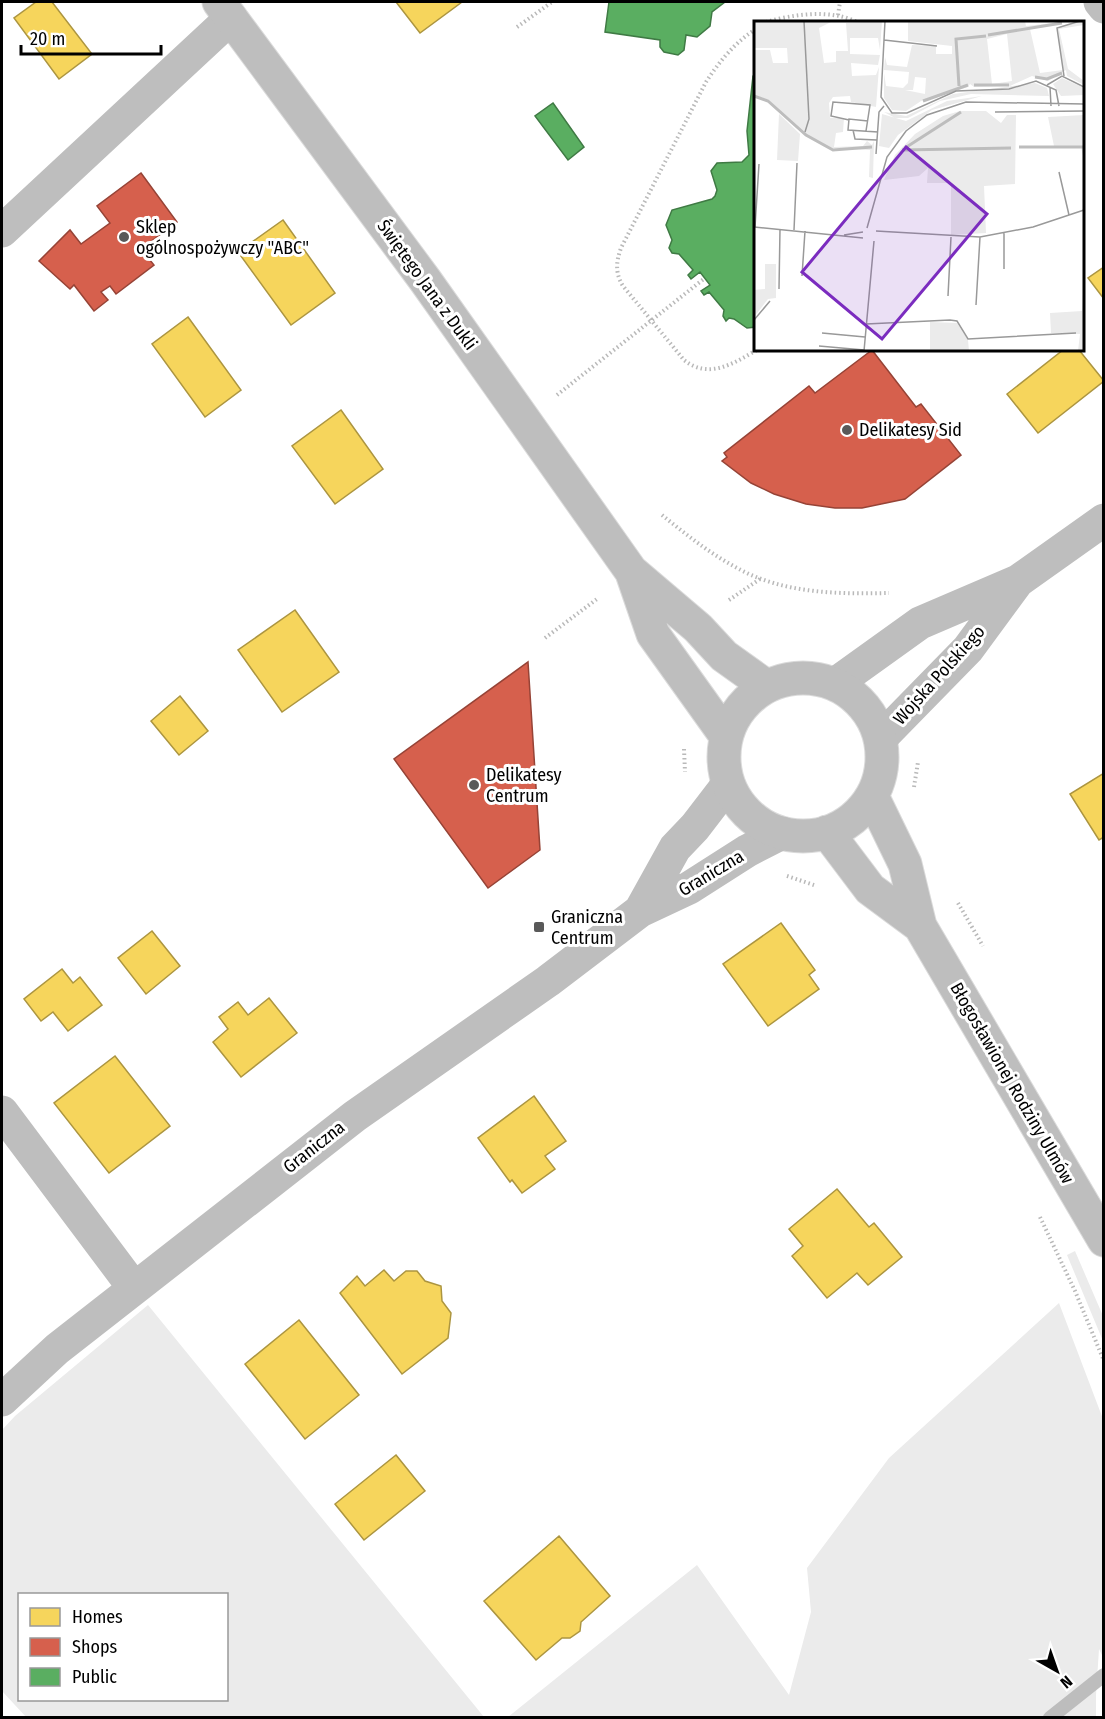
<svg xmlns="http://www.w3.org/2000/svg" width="1105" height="1719" font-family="'Fira Sans Condensed',sans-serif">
<rect width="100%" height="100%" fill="#fff"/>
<!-- green -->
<path fill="#ebebeb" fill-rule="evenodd" d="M 1075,1251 L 1103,1316 L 1103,1341 L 1067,1255 Z
M 1059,1303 L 1103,1419 L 1104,1659 L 1099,1649 L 1096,1695 L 1096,1717 L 508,1717 L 697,1565 L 789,1695 L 811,1612 L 807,1568 L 889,1458 Z
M 148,1305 L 484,1717 L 26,1717 L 2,1691 L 2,1430 L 15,1416 ZM 226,1594 L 226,1700 L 20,1700 L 20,1594 Z"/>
<!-- homes -->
<path fill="#f6d55c" stroke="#ac9540" stroke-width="1.5" d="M 36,2 L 52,2 L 92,54 L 59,79 L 14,18 Z
M 396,2 L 462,2 L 420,33 Z
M 283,220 L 335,293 L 291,325 L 238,252 Z
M 1104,267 L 1104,299 L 1088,278 Z
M 188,317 L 241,390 L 205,417 L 152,344 Z
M 1063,350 L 1079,350 L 1104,381 L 1038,433 L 1007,394 Z
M 341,410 L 383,469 L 335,504 L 292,446 Z
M 295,610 L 339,672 L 282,712 L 238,650 Z
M 180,696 L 208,731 L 179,755 L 151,721 Z
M 1104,773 L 1104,837 L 1099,840 L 1070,794 Z
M 781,923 L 815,970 L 809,975 L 819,989 L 768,1026 L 723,964 Z
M 152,931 L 180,966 L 146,994 L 118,958 Z
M 62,969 L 73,983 L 80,977 L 102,1005 L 68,1031 L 53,1012 L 41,1021 L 24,999 Z
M 269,998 L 297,1033 L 241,1077 L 213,1042 L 228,1029 L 219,1017 L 238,1002 L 248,1015 Z
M 115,1056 L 170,1126 L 109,1173 L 54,1103 Z
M 534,1096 L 566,1141 L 545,1156 L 555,1169 L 522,1193 L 512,1180 L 510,1182 L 478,1138 Z
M 837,1189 L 869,1227 L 874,1223 L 902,1257 L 868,1285 L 857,1273 L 827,1298 L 792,1256 L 803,1246 L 789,1229 Z
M 384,1270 L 394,1281 L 406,1271 L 417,1271 L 425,1281 L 441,1286 L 442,1301 L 451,1313 L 448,1338 L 402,1374 L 340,1293 L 357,1276 L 365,1286 Z
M 299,1320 L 359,1395 L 305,1439 L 245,1364 Z
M 396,1455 L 425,1491 L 364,1540 L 335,1504 Z
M 559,1536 L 610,1596 L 581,1622 L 580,1631 L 570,1638 L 562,1638 L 536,1660 L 484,1601 Z"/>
<!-- shops -->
<path fill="#d6604d" stroke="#964336" stroke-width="1.5" d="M 141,173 L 177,222 L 141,249 L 154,265 L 116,294 L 110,286 L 101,292 L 108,300 L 94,311 L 74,285 L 70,289 L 39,261 L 70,230 L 81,244 L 110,223 L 97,206 Z
M 872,350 L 916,407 L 921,404 L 961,455 L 905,499 L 862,508 L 835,508 L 806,504 L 774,494 L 751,483 L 722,461 L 727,457 L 724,453 L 809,386 L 815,393 Z
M 528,662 L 540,850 L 488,888 L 394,759 Z"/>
<!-- public -->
<path fill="#5aae61" stroke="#3f7a44" stroke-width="1.5" d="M 609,2 L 725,2 L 712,12 L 710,26 L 697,37 L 686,35 L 684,50 L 678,55 L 664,52 L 660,47 L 660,40 L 605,32 Z
M 756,73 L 756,327 L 747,328 L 734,319 L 729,318 L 726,321 L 723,316 L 724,310 L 709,292 L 704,295 L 701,291 L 710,285 L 700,272 L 691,279 L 688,275 L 693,270 L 679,254 L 672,253 L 669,248 L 672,240 L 666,225 L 672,210 L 712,199 L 715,196 L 717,190 L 711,171 L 717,163 L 742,162 L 749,155 L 747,131 L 753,76 Z
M 553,103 L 584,147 L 568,160 L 535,116 Z"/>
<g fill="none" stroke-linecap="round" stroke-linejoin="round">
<!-- stream -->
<path stroke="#bdbdbd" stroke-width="14" d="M 1050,1718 L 1104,1675"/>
<!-- major casing -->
<g stroke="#dbdbdb" stroke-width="35">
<path id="major" d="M 219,2 L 425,280 L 631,571 L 698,628 L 724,656 L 766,686
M 632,573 L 653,634 L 726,736
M724 757a79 79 0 1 1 158 0a79 79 0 1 1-158 0Z
M 872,796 L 905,864 L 920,926 L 1104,1240
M 827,832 L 870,889 L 920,926"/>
</g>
<!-- path -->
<path stroke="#b9b9b9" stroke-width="4" stroke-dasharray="1.5 3" stroke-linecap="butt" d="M 838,15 L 840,2
M 766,22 C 794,14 831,9 857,22
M 517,27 L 552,2
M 756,29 C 735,42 719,62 706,82 L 621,248 C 616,262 615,273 623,286 L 684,360 C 709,380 734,363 757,350
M 557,395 L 705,278
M 662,515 C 689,537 717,559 749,574 C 793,594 843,594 889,593
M 729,600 L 760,579
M 545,638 L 597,599
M 684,749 L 685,772
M 914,787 L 918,762
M 787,876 L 814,885
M 958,903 L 983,946
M 1040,1217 L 1075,1291 L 1104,1361"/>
<!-- minor -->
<path stroke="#bebebe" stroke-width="33" d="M 1100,2 L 1104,7
M 2,231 L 231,18
M 835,684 L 920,623 L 1018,581
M 881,738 L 968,649 L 1018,581 L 1104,520
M 640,911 L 675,848 L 695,827 L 728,784
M 2,1112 L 134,1288
M 2,1400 L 57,1349 L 355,1116 L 548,981 L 640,911 L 689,888 L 747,851 L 782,833"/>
<!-- major -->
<use href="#major" stroke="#bebebe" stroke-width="33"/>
</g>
<!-- markers -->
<g fill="#595959" stroke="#fff" stroke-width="2">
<circle cx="124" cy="237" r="6"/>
<circle cx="847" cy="430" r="6"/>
<circle cx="474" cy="785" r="6"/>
<rect x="533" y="921" width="12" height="12" rx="3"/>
</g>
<g text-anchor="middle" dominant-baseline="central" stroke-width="6" stroke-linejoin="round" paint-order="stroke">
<!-- poi labels -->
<g font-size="18" fill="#000" stroke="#fff" text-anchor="start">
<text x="136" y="227">Sklep<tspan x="136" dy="21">ogólnospożywczy "ABC"</tspan></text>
<text x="859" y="430">Delikatesy Sid</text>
<text x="486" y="775">Delikatesy<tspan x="486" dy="21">Centrum</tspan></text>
<text x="551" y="917">Graniczna<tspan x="551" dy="21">Centrum</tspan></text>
</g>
<!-- street labels -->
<g font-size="18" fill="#000" stroke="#fff">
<text transform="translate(427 285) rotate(54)">Świętego Jana z Dukli</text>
<text transform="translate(939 675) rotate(-48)">Wojska Polskiego</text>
<text transform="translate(711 873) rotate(-31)">Graniczna</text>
<text transform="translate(1012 1083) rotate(60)">Błogosławionej Rodziny Ulmów</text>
<text transform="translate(314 1147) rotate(-38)">Graniczna</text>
</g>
</g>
<!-- overview -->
<g transform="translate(754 21)">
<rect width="330" height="330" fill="#fff"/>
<path d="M 0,0 L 79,0 L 65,7 L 70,42 L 82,41 L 82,30 L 94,30 L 92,2 L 128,0 L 126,29 L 124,17 L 96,17 L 96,33 L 126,34 L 124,44 L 97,42 L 98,55 L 122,54 L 125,46 L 122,86 L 97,81 L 96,75 L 79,76 L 75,82 L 76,97 L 90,97 L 89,111 L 82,112 L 80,126 L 109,125 L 113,120 L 118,124 L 120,120 L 119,157 L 115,156 L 116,129 L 73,127 L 39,104 L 15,79 L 0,74 L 0,29 L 16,29 L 19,42 L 34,42 L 33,27 L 0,27 ZM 154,0 L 271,0 L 272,5 L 317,0 L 276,8 L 286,52 L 309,49 L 303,9 L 307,5 L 330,0 L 330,4 L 305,8 L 314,48 L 330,60 L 330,64 L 313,55 L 312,49 L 294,60 L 278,55 L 256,65 L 220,66 L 216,63 L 214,66 L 167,80 L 152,90 L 138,89 L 130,77 L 130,52 L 132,65 L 149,67 L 154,62 L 155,51 L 130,49 L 131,36 L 133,44 L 153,46 L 158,24 L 182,25 L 182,33 L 198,33 L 198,25 L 154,20 ZM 253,13 L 258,60 L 238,63 L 233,18 ZM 161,56 L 172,57 L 171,73 L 151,69 L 159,69 ZM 308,57 L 330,67 L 330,74 L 307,75 L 299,63 ZM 281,62 L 293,67 L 295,75 L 217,73 L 186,80 L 154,97 L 141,97 L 130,91 L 152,95 L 199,73 ZM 228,75 L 178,89 L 144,114 L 135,127 L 125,125 L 128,93 L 152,100 L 193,80 ZM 206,90 L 232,90 L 247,102 L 253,94 L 262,94 L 261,163 L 230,165 L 232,212 L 197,214 L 197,162 L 173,162 L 174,147 L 165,155 L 130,159 L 141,134 L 161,113 L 189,95 ZM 25,93 L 46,113 L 44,140 L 23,139 ZM 330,94 L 330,139 L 327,126 L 300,125 L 294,96 ZM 11,243 L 22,243 L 22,277 L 14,278 L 0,296 L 0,269 L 11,268 ZM 330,256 L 330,330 L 324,330 L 326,313 L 297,312 L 296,292 L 328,290 ZM 176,301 L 203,302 L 214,319 L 215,330 L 176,330 Z" fill="#ebebeb" fill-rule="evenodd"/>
<path fill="none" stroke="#bdbdbd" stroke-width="3" d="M 234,14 L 308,2M 281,56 L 293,58 L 308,52M 220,64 L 255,64M 205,65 L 202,18 L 232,15M 0,75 L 14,80 L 52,114 L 79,129 L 118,126M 169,80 L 214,64M 265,126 L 330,126M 151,127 L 207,91M 148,129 L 257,127"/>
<path fill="none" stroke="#999" stroke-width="1.5" d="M 50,0 L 55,98 L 51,111M 131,0 L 127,76 L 138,92 L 153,92 L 202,70 L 255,68 L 282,60 L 302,69 L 305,85M 130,19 L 183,25M 310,55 L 303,7 L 326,0M 293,64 L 308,55 L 330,66M 296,66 L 297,85M 241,91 L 330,90M 95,99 L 77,95 L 79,81 L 116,84 L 112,110M 114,100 L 95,98 L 94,109 L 124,111M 99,109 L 101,118 L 123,119M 122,133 L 125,91 L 130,85M 305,151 L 315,194M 0,206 L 109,217M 1,206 L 5,143M 113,207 L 133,136 L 152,110 L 173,94 L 212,81 L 330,83M 40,209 L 43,142M 122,210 L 226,216 L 279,206 L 330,189M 90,214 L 109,211M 250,248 L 250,212M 48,255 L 51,210M 25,268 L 26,208M 194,275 L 197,216M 222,284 L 226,216M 0,299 L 16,280M 112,303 L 196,299 L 203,300 L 214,318 L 322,312M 68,312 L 111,316M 65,325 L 110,329M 110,330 L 120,220"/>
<path fill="#7b2cbf" fill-opacity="0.15" stroke="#7b2cbf" stroke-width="3" d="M 152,126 L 233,193 L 128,318 L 48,251 Z"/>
<rect width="330" height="330" fill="none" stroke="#000" stroke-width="3"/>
</g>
<!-- border -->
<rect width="1105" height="1719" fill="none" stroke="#000000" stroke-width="6"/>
<!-- legend -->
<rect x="18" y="1593" width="210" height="108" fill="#ffffff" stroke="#999999" stroke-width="1.5"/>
<rect x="30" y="1608" width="30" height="18" fill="#f6d55c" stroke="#999999" stroke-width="1.5"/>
<text x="72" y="1623" font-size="18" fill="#000000">Homes</text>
<rect x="30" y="1638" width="30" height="18" fill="#d6604d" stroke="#999999" stroke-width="1.5"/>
<text x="72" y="1653" font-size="18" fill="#000000">Shops</text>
<rect x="30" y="1668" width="30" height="18" fill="#5aae61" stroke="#999999" stroke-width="1.5"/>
<text x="72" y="1683" font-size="18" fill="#000000">Public</text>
<!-- north arrow -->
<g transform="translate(1057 1671) rotate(140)" stroke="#ffffff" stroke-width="4.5" paint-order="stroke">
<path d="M0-4.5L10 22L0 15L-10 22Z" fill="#000000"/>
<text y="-9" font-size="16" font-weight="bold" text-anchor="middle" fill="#000000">N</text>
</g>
<!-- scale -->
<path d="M21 45v9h140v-9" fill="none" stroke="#000000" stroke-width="3"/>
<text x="30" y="45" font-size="18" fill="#000000" stroke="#ffffff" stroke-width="4.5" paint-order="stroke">20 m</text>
</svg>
